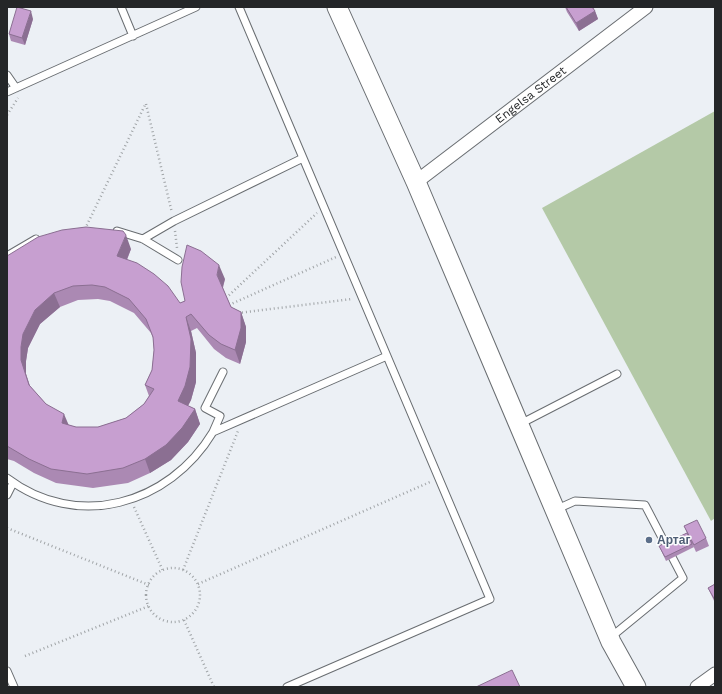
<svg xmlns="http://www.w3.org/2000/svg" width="722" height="694" font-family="'Work Sans',sans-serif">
<rect width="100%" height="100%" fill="#ecf0f5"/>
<!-- green -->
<path fill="#b4c9a7" d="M 715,111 L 715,518 L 711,521 L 542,208 Z"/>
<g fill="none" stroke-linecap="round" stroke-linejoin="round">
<!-- lane casing -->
<g stroke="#696d71" stroke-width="9">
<path id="lane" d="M 121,7 L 133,36
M 239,7 L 490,599 L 287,687
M 7,75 L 16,88
M 7,92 L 196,7
M 117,231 L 143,239 L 178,260
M 143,239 L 174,221 L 303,158
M 7,256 L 36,239
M 520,424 L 617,374
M 213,432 L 220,416 L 205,408 L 223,372
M 7,478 C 77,531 169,505 213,432 L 387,356
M 7,495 L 13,483
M 555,510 L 575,501 L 645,505 L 683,578 L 611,637
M 7,671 L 14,687"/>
</g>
<!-- street casing -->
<g stroke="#696d71" stroke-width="15">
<g id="street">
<path id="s1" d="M 416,182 L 646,7"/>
<path d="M 697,687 L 715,674"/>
</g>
</g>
<!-- secondary casing -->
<g stroke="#696d71" stroke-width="21">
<path id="secondary" d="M 337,7 L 416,182 L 611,642 L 636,687"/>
</g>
<!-- path -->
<path stroke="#a0a4a7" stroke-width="2.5" stroke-dasharray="1 3" stroke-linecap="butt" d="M 146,104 L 172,213
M 7,115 L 18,98
M 85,229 L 145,105
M 175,231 L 177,248
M 226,298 L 317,213
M 229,305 L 336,257
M 238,313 L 352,299
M 134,507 L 163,571
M 7,528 L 149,585
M146 595a27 27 0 1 1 54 0a27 27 0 1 1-54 0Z
M 183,570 L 238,431
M 198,584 L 430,482
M 184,620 L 214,687
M 25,656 L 149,606"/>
<!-- lane -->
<use href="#lane" stroke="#fff" stroke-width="7"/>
<!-- street -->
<use href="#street" stroke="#fff" stroke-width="13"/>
<!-- secondary -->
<use href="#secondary" stroke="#fff" stroke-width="19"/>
</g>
<!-- wall -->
<path fill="#ab89b3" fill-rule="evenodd" d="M 565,7 L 596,7 L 593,9 L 595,11 L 598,19 L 579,31 L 567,12 Z
M 33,19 L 25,45 L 11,41 L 9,34 Z
M 131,249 L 127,260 L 180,303 L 185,301 L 225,279 L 223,288 L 231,307 L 241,312 L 246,327 L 246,342 L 240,364 L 226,358 L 214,349 L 197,328 L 191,331 L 196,353 L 196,382 L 191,400 L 188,406 L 195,409 L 200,424 L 188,442 L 171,460 L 150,473 L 128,483 L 93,488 L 56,483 L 34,473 L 14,461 L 7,459 L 7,256 ZM 98,299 L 110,301 L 134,313 L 151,333 L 153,338 L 154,350 L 152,370 L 145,385 L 149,396 L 144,404 L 126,418 L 98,427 L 76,427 L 68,425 L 46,404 L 30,386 L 26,374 L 26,361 L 28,348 L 40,324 L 60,307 L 78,300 Z
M 684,526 L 706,538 L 709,546 L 696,552 L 693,545 L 694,547 L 666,561 L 659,546 L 687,533 Z
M 715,584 L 715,603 L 708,588 Z"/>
<!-- shaded-wall -->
<path fill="#8b6f92" d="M 31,11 L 33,19 L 25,45 L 22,38 Z
M 595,11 L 598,19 L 579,31 L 576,23 Z
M 126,235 L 131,249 L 122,271 L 117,256 Z
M 219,265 L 225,279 L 222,289 L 217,275 Z
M 54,293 L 60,307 L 40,324 L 28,348 L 26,361 L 26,374 L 34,399 L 21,360 L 21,347 L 23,334 L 35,310 Z
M 241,312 L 246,327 L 246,342 L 240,364 L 235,350 Z
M 186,317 L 191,331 L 196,353 L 196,382 L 191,400 L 183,415 L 178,401 Z
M 195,409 L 200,424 L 188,442 L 171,460 L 150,473 L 145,459 Z
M 64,414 L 70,428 L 62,423 Z"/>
<!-- building -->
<path fill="#c79fd0" stroke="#8b6f92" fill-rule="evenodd" d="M 17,7 L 31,11 L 22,38 L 9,34 Z
M 566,7 L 592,7 L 595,11 L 576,23 Z
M 86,227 L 123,231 L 126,235 L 117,256 L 137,263 L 154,274 L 168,286 L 180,303 L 185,301 L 181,282 L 182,267 L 187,245 L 201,251 L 219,265 L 217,275 L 231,307 L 241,312 L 241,328 L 235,350 L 221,344 L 209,335 L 191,314 L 186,317 L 191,339 L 190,367 L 185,386 L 178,401 L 195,409 L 182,428 L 166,445 L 145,459 L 123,468 L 87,474 L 51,469 L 29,459 L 7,446 L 7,256 L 38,237 L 62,230 ZM 92,285 L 105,287 L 129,299 L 146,319 L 153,337 L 154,350 L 152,370 L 145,385 L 154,389 L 144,404 L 126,418 L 98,427 L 76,427 L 62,423 L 64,414 L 46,404 L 29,385 L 21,360 L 21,347 L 23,334 L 35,310 L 54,293 L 73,286 Z
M 697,520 L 706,538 L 694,545 L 684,526 Z
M 687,533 L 692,544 L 665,557 L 659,546 Z
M 715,584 L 715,600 L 708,588 Z
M 512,670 L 520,687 L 476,687 Z"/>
<!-- markers -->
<circle fill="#5c6f8a" stroke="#fcfdfe" stroke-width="1.5" cx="649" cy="540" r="4"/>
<g text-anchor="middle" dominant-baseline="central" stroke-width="3" stroke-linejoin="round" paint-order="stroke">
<!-- street labels -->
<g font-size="12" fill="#242628" stroke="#fcfdfe">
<text stroke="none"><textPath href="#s1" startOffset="144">Engelsa Street</textPath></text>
</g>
<!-- service labels -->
<g font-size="12" font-weight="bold" fill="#4e5e75" stroke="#fcfdfe" text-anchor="start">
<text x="657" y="540">Артаг</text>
</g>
</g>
<!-- border -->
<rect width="722" height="694" fill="none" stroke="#242628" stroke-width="16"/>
</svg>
